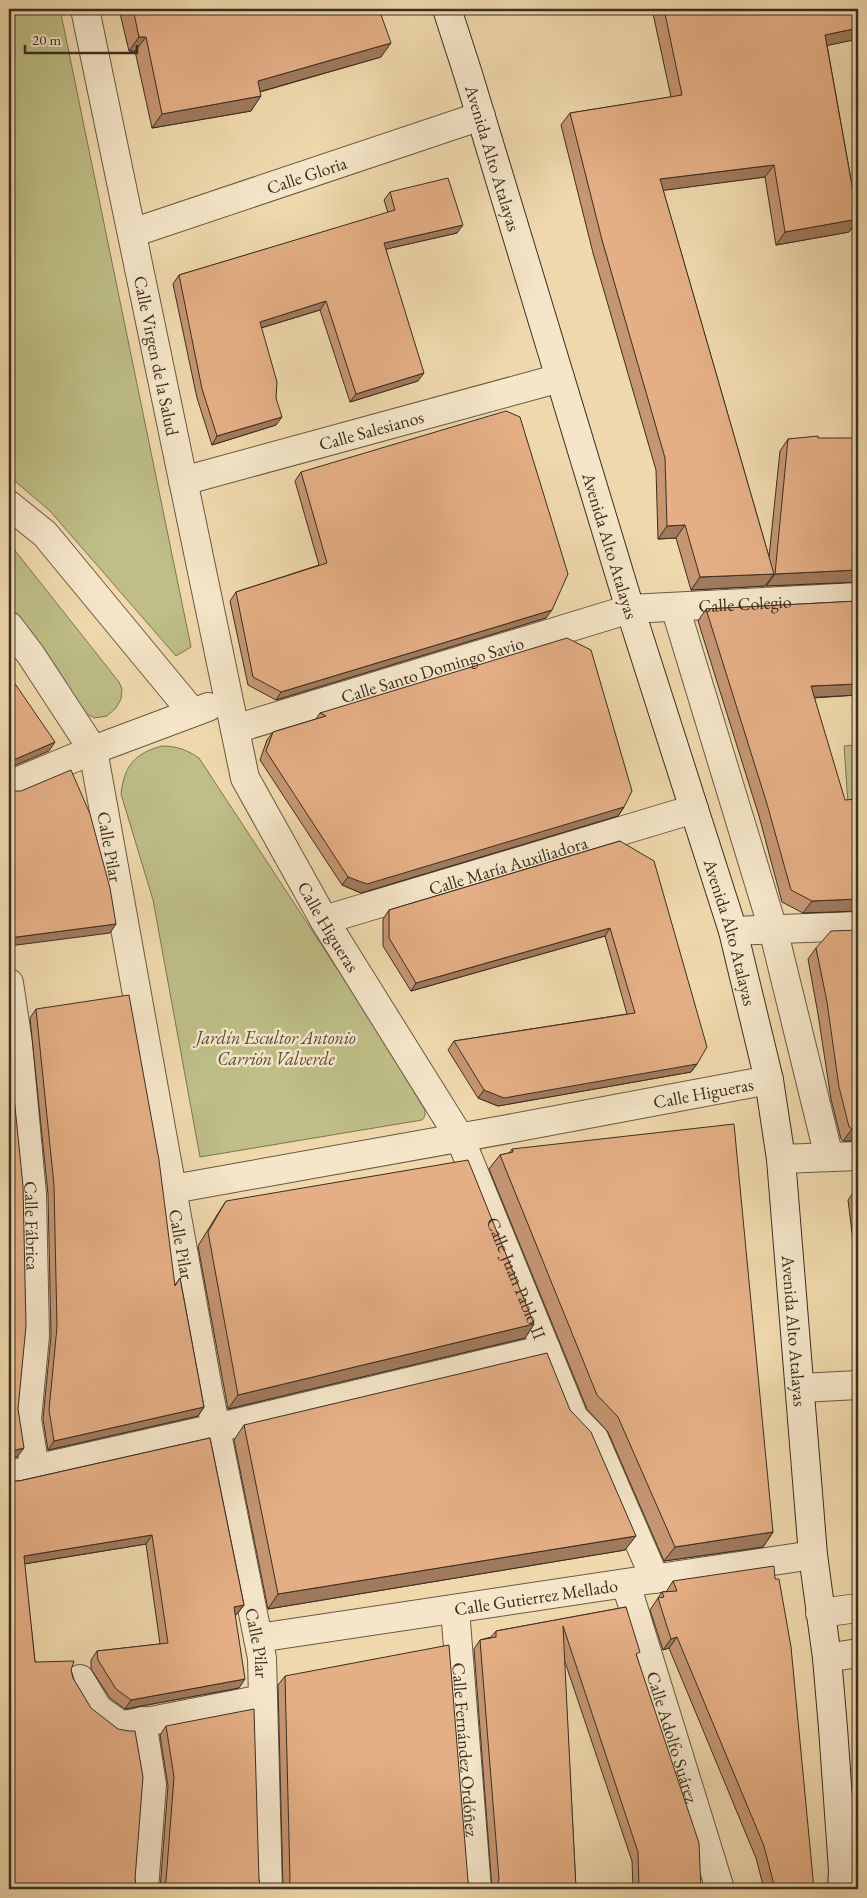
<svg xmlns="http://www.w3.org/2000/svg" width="867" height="1898" font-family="'EB Garamond',serif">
<rect width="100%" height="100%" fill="#efd9ac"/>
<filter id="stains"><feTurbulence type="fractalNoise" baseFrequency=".004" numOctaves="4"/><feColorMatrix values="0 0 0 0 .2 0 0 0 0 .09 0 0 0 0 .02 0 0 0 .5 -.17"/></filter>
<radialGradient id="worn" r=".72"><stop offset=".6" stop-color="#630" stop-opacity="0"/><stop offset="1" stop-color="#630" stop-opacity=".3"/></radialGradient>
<!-- green -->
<path fill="#bebe86" stroke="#7c7654" d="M 9,9 L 60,9 L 191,647 L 176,656 L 50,511 L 9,476 Z
M 9,543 L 119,682 L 122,689 L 121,699 L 116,708 L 107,716 L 94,718 L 82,711 L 48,658 L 9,605 Z
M 858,745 L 858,803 L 848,804 L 844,746 Z
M 162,746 C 177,746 187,750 199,758 L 370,1019 L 425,1110 L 425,1116 L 422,1120 L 200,1157 L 153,900 L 121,794 C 124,766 135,753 162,746 Z"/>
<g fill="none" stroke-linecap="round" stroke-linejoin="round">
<!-- minor casing -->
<g stroke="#685944" stroke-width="30">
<g id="minor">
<path id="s1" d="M 85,9 L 245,778 L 324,920 L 460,1138 L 574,1418 L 594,1438 L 655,1579"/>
<path id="s2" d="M 132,233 L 481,116"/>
<path id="s3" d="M 183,481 L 560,378"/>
<path d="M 9,505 L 45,534 L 192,712"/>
<path d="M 675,607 L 773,929 L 829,1157"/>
<path id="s4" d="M 9,626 L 31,655 L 93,750 L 208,1389 L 262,1658 L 268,1889"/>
<path id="s5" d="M 235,729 L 630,609 L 858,597"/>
<path d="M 9,785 L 93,750 L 208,707"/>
<path id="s6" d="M 324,920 L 694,809"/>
<path d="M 733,931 L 858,926"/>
<path id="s7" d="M 9,983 L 18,1043 L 32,1194 L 35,1336 L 27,1419 L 35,1469"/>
<path d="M 781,1159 L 858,1156"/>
<path id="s8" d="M 173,1189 L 508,1129 L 769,1080"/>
<path d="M 801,1388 L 858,1385"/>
<path d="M 9,1475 L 216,1428 L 546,1349"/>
<path id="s9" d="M 626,1584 L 720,1889"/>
<path id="s10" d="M 455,1609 L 477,1889"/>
<path d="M 820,1613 L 858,1608"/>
<path id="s11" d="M 258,1638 L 813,1555"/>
<path d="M 827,1658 L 858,1653"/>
<path d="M 80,1679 L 98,1709 L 121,1725 L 156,1720 L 263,1699"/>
<path d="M 142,1721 L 152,1785 L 144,1889"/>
</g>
</g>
<!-- secondary casing -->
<g stroke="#3b2e21" stroke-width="30">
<g id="secondary">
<path id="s12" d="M 447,9 L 468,74 L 630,609 L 733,931 L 769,1080 L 781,1159 L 813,1555 L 827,1658 L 833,1728 L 843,1870 L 842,1889"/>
</g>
</g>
<!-- minor -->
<use href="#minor" stroke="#f5e6c9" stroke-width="28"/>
<!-- secondary -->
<use href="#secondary" stroke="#f5e6c9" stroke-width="28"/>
</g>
<!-- wall -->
<path fill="#c59672" stroke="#3b2e21" d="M 119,9 L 379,9 L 381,57 L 260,92 L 251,111 L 152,128 L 135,51 L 129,51 Z
M 652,9 L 858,9 L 858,39 L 827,45 L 858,219 L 849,232 L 776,245 L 765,177 L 663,190 L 769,557 L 780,451 L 788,439 L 818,438 L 858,582 L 766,586 L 767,584 L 765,586 L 691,590 L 676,538 L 658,539 L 656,470 L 593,253 L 561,125 L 570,113 L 671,97 Z
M 390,192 L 457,233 L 386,249 L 418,381 L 350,402 L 320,310 L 261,328 L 276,398 L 276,425 L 212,445 L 197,398 L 173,284 L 179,275 L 388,213 L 384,200 Z
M 301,472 L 546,618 L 276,700 L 248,685 L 230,601 L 236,592 L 319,565 L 295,481 Z
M 858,601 L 858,695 L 814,698 L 858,911 L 803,913 L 782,902 L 759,816 L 698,621 L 706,609 Z
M 320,713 L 624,807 L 618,816 L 361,893 L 342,885 L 260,760 L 267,740 L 273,732 L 316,719 Z
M 620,841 L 697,1064 L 691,1072 L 498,1106 L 478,1098 L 448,1050 L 454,1041 L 627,1014 L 605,936 L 411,991 L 383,946 L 383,919 L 389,910 Z
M 816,948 L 858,1141 L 843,1141 L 841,1139 L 831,1099 L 818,1014 L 808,959 Z
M 36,1009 L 175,1285 L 180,1278 L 204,1407 L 198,1416 L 48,1450 L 43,1419 L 51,1336 L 48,1194 L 30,1018 Z
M 512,1149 L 773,1532 L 763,1547 L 664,1561 L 608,1432 L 587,1409 L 489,1169 L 500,1155 L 509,1153 Z
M 858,1186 L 858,1282 L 848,1200 Z
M 226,1201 L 534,1324 L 525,1338 L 228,1409 L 198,1246 L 217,1215 Z
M 570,1410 L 625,1550 L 268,1609 L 234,1440 L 244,1425 Z
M 210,1438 L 244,1605 L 237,1614 L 235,1614 L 239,1688 L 125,1709 L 110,1698 L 91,1669 L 91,1660 L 97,1651 L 160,1644 L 146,1544 L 24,1564 L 35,1662 L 71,1670 L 135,1879 L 136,1887 L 9,1889 L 10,1481 L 19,1481 Z
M 673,1581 L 814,1889 L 764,1889 L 756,1858 L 669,1648 L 663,1650 L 650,1610 L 662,1592 L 666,1592 Z
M 626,1607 L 637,1657 L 701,1889 L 633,1889 L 632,1861 L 564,1659 L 576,1889 L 492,1889 L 474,1649 L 480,1640 L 491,1637 L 496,1631 Z
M 285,1676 L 468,1881 L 471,1889 L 283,1889 L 278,1685 Z
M 166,1726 L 259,1880 L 261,1888 L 262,1889 L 160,1889 L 168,1786 L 160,1735 Z"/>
<!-- shaded-wall -->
<path fill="#a07a5d" stroke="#3b2e21" d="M 858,28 L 858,39 L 816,48 L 825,35 Z
M 139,37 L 146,37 L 135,51 L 129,51 Z
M 391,43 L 381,57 L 248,95 L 258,81 Z
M 261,96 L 251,111 L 152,128 L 162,114 Z
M 774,165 L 765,177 L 651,192 L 660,179 Z
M 858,219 L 849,232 L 776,245 L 785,232 Z
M 463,225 L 457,233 L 378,251 L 384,243 Z
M 326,301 L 320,310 L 254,330 L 260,322 Z
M 424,373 L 418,381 L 350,402 L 356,394 Z
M 282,417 L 276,425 L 212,445 L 217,436 Z
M 685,525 L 676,538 L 658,539 L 667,526 Z
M 858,570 L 858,582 L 766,586 L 775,574 Z
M 774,574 L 765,586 L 691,590 L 700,577 Z
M 552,610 L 546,618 L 276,700 L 281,692 Z
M 858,684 L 858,695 L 802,698 L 811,686 Z
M 55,742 L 49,751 L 9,768 L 9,762 Z
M 624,807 L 618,816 L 361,893 L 342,885 L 348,877 Z
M 858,899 L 858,911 L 803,913 L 812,901 Z
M 116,924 L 110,933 L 9,946 L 9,938 Z
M 610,928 L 605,936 L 411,991 L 416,983 Z
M 697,1064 L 691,1072 L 498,1106 L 478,1098 L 484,1090 Z
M 852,1129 L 858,1129 L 858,1141 L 843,1141 Z
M 534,1324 L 525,1338 L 228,1409 L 238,1395 Z
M 204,1407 L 198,1416 L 48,1450 L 54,1441 Z
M 24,1448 L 17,1457 L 9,1459 L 9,1452 L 12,1451 Z
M 773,1532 L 763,1547 L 664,1561 L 675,1547 Z
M 152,1535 L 146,1544 L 17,1565 L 24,1556 Z
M 636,1536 L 625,1550 L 268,1609 L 278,1594 Z
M 244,1605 L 237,1614 L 227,1616 L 234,1607 Z
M 677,1637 L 669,1648 L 663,1650 L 671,1639 Z
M 245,1679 L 239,1688 L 125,1709 L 131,1700 Z"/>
<!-- building -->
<path fill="#e5af85" stroke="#3b2e21" d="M 133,9 L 379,9 L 391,43 L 258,81 L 261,96 L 162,114 L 146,37 L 139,37 Z
M 664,9 L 858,9 L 858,28 L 825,35 L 858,219 L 785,232 L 774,165 L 660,179 L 774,574 L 700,577 L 685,525 L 667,526 L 665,458 L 602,240 L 570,113 L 682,95 Z
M 448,178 L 463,225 L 384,243 L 424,373 L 356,394 L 326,301 L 260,322 L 277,382 L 276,398 L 282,417 L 217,436 L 202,389 L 179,275 L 395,210 L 390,192 Z
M 506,411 L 520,417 L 568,574 L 552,610 L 281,692 L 253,677 L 236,592 L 327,563 L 301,472 Z
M 818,436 L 818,438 L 858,438 L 858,570 L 775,574 L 788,439 Z
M 858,601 L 858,684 L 811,686 L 845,800 L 858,799 L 858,899 L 812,901 L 791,890 L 767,804 L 706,609 Z
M 567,638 L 591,650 L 632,791 L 624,807 L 367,884 L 348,877 L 266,751 L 273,732 L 326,716 L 320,713 Z
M 9,675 L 55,742 L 9,762 Z
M 71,770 L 90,814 L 110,888 L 116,924 L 9,938 L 9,790 L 13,791 L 21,791 Z
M 620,841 L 654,861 L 707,1047 L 697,1064 L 504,1098 L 484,1090 L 454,1041 L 635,1013 L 610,928 L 416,983 L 389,938 L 389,910 Z
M 858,930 L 858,1129 L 852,1129 L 849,1127 L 839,1087 L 827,1002 L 816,948 L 831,931 Z
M 129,995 L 159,1160 L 175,1286 L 180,1278 L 204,1407 L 54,1441 L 49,1410 L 57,1327 L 54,1185 L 36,1009 Z
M 9,1047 L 23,1186 L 26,1326 L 18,1409 L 24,1448 L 12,1451 L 9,1452 Z
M 734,1124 L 773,1532 L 675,1547 L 618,1417 L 597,1395 L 500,1155 L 513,1152 L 512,1149 Z
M 468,1160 L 534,1324 L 238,1395 L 208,1232 L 226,1201 Z
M 858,1186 L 858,1201 L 857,1188 Z
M 547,1353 L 570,1410 L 591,1432 L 636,1536 L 278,1594 L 244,1425 Z
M 210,1438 L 244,1605 L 234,1607 L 245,1679 L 131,1700 L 116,1689 L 98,1660 L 97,1651 L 168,1643 L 152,1535 L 24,1556 L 35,1662 L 74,1661 L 71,1670 L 73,1678 L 91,1708 L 118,1729 L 129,1731 L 135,1731 L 143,1777 L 135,1879 L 136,1887 L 138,1889 L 9,1889 L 9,1480 L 10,1481 L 19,1481 Z
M 774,1566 L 775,1579 L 779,1579 L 791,1647 L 814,1889 L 775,1889 L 764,1846 L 677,1637 L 671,1639 L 658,1598 L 664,1597 L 662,1592 L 677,1591 L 673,1581 Z
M 626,1607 L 640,1652 L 636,1654 L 699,1843 L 701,1889 L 639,1889 L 638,1852 L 563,1626 L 576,1889 L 495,1889 L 497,1887 L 499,1879 L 480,1640 L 496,1637 L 496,1631 Z
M 449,1645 L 468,1881 L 471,1889 L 286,1889 L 288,1888 L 290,1880 L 285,1676 Z
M 254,1709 L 259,1880 L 261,1888 L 262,1889 L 163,1889 L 166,1881 L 174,1777 L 166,1726 Z"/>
<g text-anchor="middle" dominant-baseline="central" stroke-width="5" stroke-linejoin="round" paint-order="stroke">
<!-- street labels -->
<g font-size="18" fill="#3b2e21" stroke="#f5e6c9">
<text stroke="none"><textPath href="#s12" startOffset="156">Avenida Alto Atalayas</textPath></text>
<text stroke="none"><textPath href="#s2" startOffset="184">Calle Gloria</textPath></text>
<text stroke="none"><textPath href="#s1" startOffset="354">Calle Virgen de la Salud</textPath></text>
<text stroke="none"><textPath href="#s3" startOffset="195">Calle Salesianos</textPath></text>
<text stroke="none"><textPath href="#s12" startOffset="561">Avenida Alto Atalayas</textPath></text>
<text stroke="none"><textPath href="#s5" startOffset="528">Calle Colegio</textPath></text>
<text stroke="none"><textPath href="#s5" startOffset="206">Calle Santo Domingo Savio</textPath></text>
<text stroke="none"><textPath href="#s4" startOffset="248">Calle Pilar</textPath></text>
<text stroke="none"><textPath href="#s6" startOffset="192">Calle María Auxiliadora</textPath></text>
<text stroke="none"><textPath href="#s1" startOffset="956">Calle Higueras</textPath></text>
<text stroke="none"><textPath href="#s12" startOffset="966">Avenida Alto Atalayas</textPath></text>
<text stroke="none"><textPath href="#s8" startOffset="539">Calle Higueras</textPath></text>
<text stroke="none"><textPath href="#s7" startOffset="244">Calle Fábrica</textPath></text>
<text stroke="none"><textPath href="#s4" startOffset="652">Calle Pilar</textPath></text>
<text stroke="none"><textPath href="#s1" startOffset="1356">Calle Juan Pablo II</textPath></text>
<text stroke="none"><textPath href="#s12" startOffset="1371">Avenida Alto Atalayas</textPath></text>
<text stroke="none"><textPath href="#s11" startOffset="281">Calle Gutierrez Mellado</textPath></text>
<text stroke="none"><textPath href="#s4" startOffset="1058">Calle Pilar</textPath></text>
<text stroke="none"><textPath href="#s9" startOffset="160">Calle Adolfo Suárez</textPath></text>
<text stroke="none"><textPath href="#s10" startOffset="141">Calle Fernández Ordóñez</textPath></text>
</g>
<!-- park labels -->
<g font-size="18" font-style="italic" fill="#554b35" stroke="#f5e6c9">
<text x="276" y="1037">Jardín Escultor Antonio<tspan x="276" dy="21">Carrión Valverde</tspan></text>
</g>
</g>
<!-- margin -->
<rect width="867" height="1898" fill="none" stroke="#efd9ac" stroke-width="30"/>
<rect x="10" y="10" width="847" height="1878" fill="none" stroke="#3b2e21" stroke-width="2.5"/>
<rect x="15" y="15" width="837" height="1868" fill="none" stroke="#3b2e21"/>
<!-- scale -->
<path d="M25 45v8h112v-8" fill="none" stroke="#3b2e21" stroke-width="2.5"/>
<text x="32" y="45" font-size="15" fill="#3b2e21" stroke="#f5e6c9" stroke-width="4" paint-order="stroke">20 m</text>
<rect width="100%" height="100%" filter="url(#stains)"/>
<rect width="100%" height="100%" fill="url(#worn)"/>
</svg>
